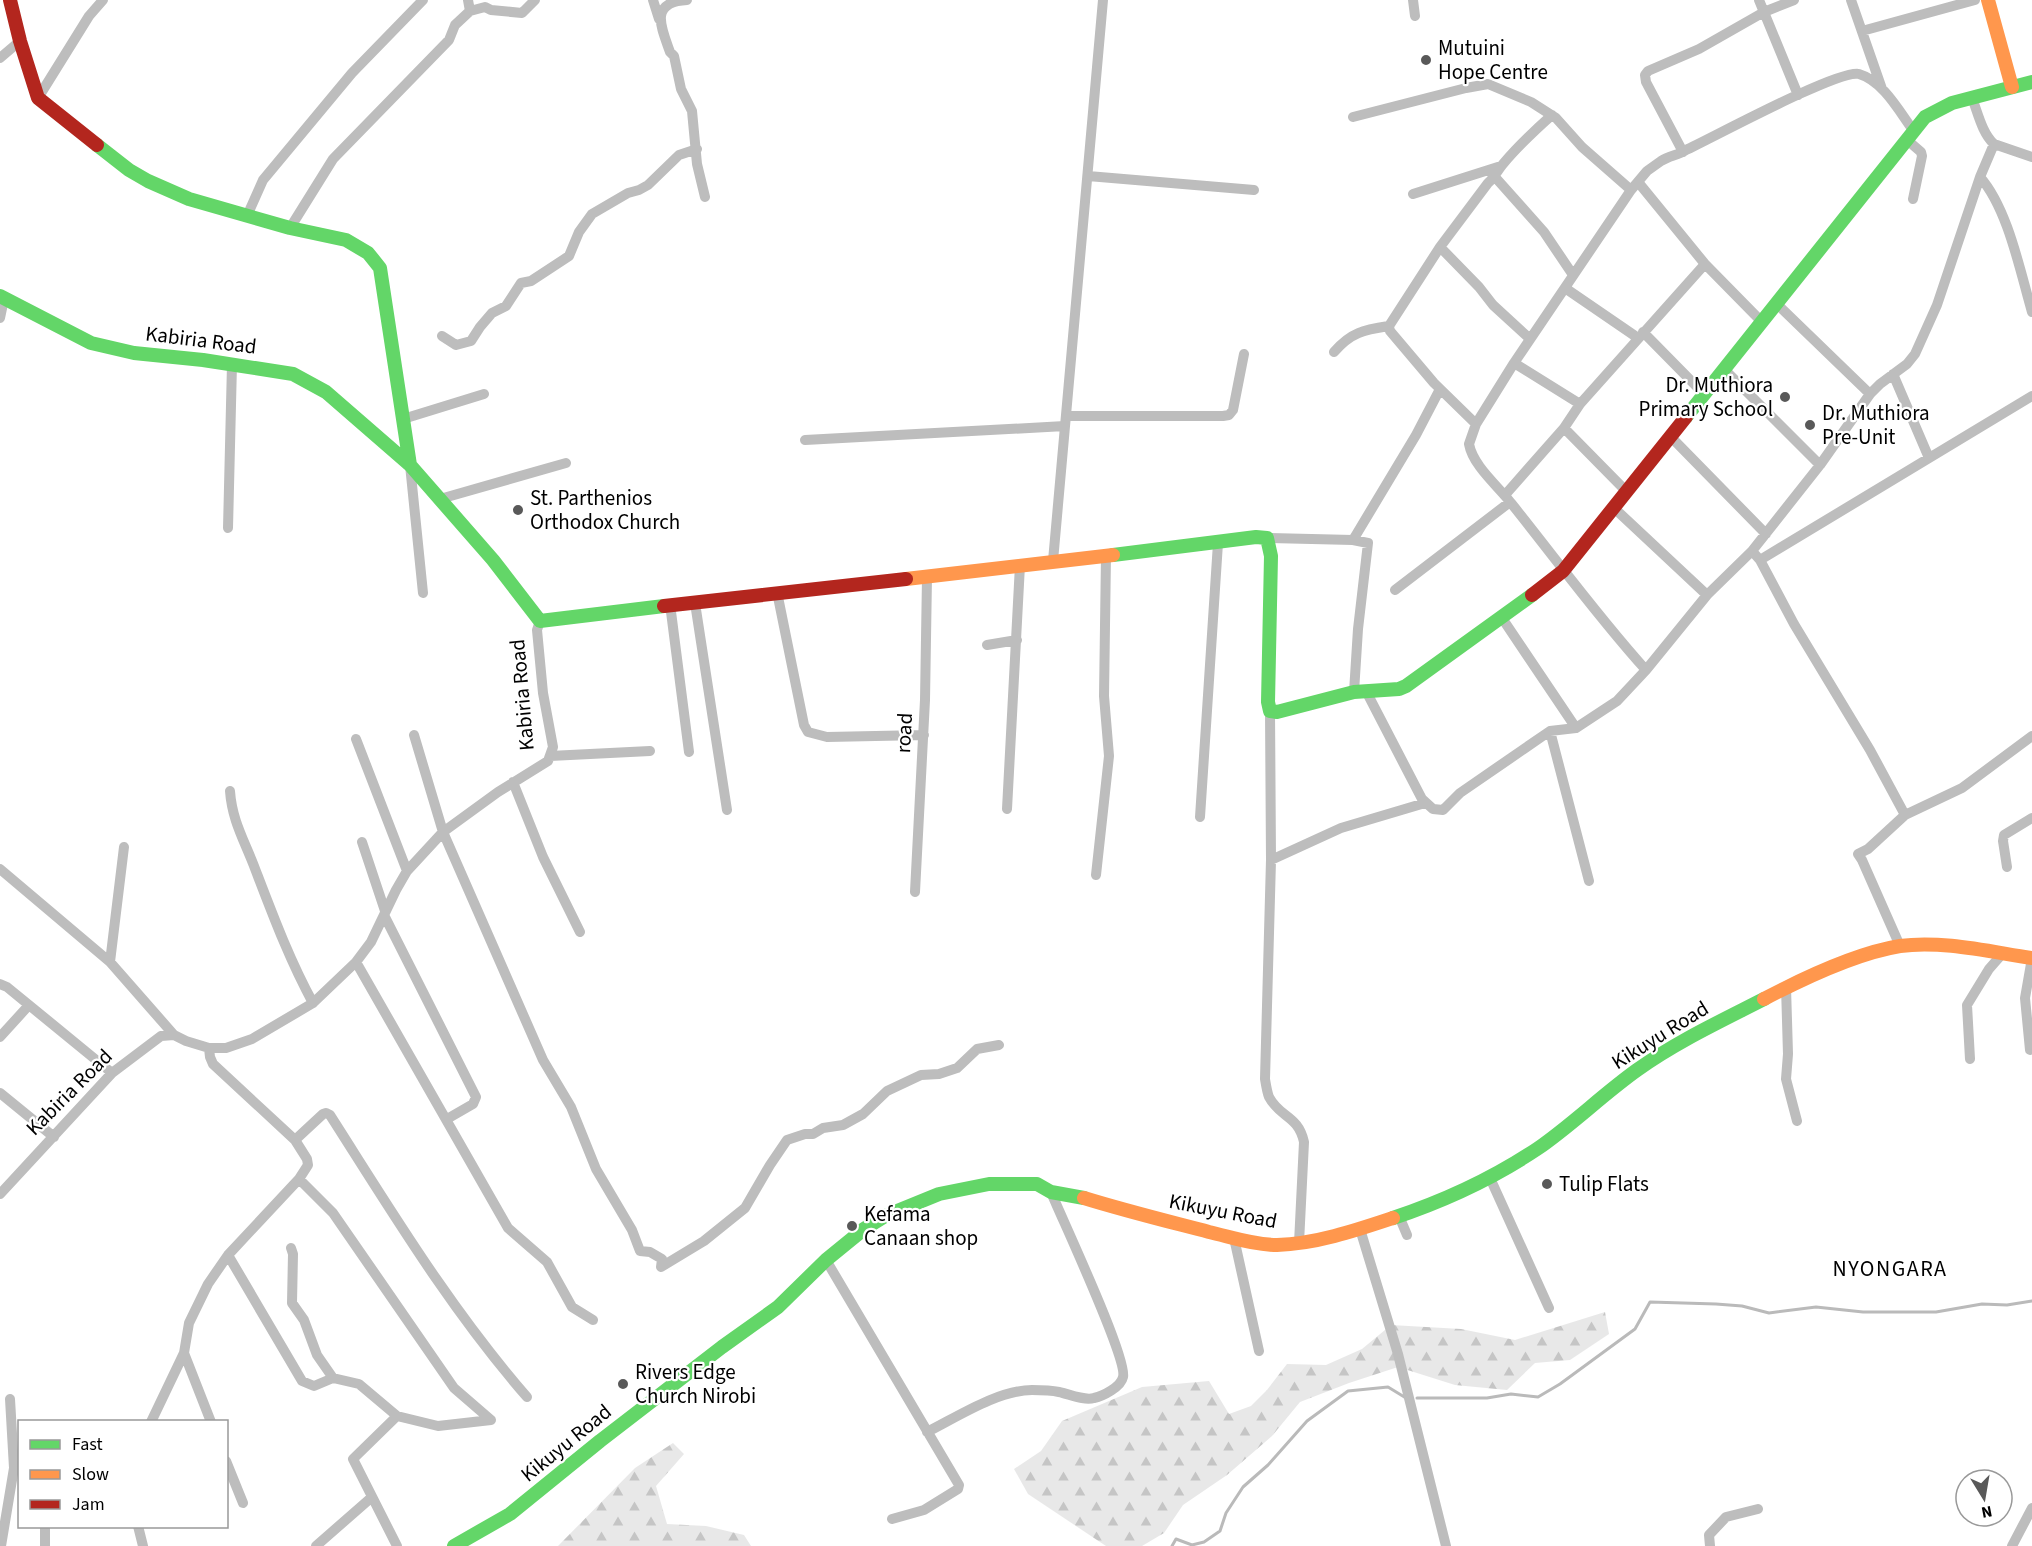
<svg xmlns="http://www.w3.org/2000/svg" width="2032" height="1546" font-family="'Source Sans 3',sans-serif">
<defs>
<pattern id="forest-firs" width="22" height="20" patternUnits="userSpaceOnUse" patternTransform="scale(1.5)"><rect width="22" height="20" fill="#e8e8e8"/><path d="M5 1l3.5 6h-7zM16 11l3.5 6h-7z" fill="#c5c5c5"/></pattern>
</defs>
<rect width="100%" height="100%" fill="#fff"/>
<!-- forest -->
<path fill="url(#forest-firs)" d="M 1605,1312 L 1609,1334 L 1570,1360 L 1535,1363 L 1507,1390 L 1455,1385 L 1398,1367 L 1349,1383 L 1300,1402 L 1272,1436 L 1227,1475 L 1183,1505 L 1164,1533 L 1142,1546 L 1106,1546 L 1028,1494 L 1014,1469 L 1041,1451 L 1062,1421 L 1142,1387 L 1209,1381 L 1229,1414 L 1251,1406 L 1267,1390 L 1287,1364 L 1326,1365 L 1362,1349 L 1391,1325 L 1461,1329 L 1515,1340 Z
M 673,1443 L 684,1454 L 656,1486 L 667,1524 L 706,1526 L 744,1535 L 751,1546 L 558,1546 L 635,1468 Z"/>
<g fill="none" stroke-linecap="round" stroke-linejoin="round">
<!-- stream -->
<path stroke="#bababa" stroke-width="3" d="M 1417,1398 L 1487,1398 L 1511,1394 L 1538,1397 L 1560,1384 L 1635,1329 L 1650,1302 L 1716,1304 L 1742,1306 L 1769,1313 L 1816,1307 L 1863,1312 L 1936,1312 L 1982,1304 L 2007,1305 L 2032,1301
M 1172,1546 L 1176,1539 L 1192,1545 L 1204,1542 L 1220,1531 L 1226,1513 L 1243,1487 L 1268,1465 L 1307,1421 L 1348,1391 L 1388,1387 L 1406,1398"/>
<!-- street -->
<path stroke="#bdbdbd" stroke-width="10" d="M 653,0 L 659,19
M 687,0 C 649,2 661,27 670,52 L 674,56 L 681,89 L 692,111 L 697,164 L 705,197
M 1413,0 L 1415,16
M 1759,0 L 1798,95
M 1851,0 L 1882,89
M 470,11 L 485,7 L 491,10 L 522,13 L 535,0
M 1862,31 L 1975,0
M 0,58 L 20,41
M 38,98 L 89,16 L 103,0
M 1972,98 C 1978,113 1982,133 1994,144 L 2032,157
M 1353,117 L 1466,88 L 1488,84 L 1531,102 L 1556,118 L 1582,147 L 1631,190
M 1906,139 L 1921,152 L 1922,156 L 1913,199
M 1683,152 L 1646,82 L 1645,75 L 1648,71 L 1699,49 L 1764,12 L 1794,0
M 1088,176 L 1254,190
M 1495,177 L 1544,232 L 1573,275
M 1980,177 C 2008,209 2020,271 2032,312
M 1638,182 L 1705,264 L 1761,321
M 1413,194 L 1501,166
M 247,216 L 263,180 L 352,73 L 423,0
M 290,228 L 333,159 L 449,40 L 455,25 L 470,11 L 468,0
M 1440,247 L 1479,287 L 1493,305 L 1530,339
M 1565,288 L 1638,338
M 1777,304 L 1870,394
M 0,318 L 4,299
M 1643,332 L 1704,394
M 442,336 L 456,345 L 471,341 L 480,327 L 492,313 L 506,306 L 521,283 L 531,281 L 569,256 L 579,232 L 592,214 L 628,193 L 639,190 L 648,185 L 679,155 L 697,149
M 1334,352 C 1351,332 1364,330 1389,326
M 1514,363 L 1580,404
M 1724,369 L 1820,465
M 1893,374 L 1929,458
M 1066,416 L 1223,416 L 1229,415 L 1233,410 L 1244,354
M 403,419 L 484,394
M 1476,424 L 1434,383 L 1390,331 L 1389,326 L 1440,247 L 1488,183 C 1495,177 1497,171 1503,164 C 1518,146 1534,131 1552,115
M 1564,428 L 1626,491
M 1670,436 L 1766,534
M 805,440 L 1065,426
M 410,465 L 423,593
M 1505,495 L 1564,428 L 1580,404 L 1705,264
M 440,499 L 566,463
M 1613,507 L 1707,595
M 228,528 L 232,364
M 1267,538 L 1353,540 L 1368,543 L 1358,629 L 1354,692
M 1353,540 L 1416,435 L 1440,389
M 1752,551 L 1760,560 L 1794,624 L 1870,750 L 1905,815 L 1868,849 L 1858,854 L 1862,860 L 1900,946
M 1760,560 L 2032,396
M 1053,561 L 1103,0
M 1395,590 L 1510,502
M 777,592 L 804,725 L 808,732 L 827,737 L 924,735
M 695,603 L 727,810
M 670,604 L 689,752
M 1502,618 L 1576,728
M 987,645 L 1017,640
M 1646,670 C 1598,617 1556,559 1511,503 C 1498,486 1473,466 1469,444 L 1476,424 L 1514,363 L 1631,190 L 1647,171 L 1661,161 C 1669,156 1678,155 1686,150 C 1712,138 1839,69 1859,74 C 1883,81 1899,111 1913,130
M 1366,691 L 1422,799 L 1433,809 L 1443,810 L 1460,793 L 1550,731 L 1576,728 L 1617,701 L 1646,670 L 1707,595 L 1752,551 L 1820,465 L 1870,394 L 1880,384 L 1907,364 L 1915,354 L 1937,305 L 1980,177 L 1994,144
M 1270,711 L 1271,860 L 1265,1079 C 1266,1085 1267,1092 1269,1097 C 1280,1118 1298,1115 1304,1142 L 1299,1243
M 1550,731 L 1589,881
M 414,735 L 443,832 L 543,1060 L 571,1107 L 596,1169 L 632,1230 L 640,1251 L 650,1252 L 662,1259 L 661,1267 L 704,1241 L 745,1208 L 770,1165 L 787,1140 L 805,1134 L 813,1134 L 823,1128 L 843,1125 L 863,1114 L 887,1091 L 921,1075 L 939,1074 L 957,1068 L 977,1049 L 999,1045
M 356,739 L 407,871
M 550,756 L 650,751
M 513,782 L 543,857 L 580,932
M 230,791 C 232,820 244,840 254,866 C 272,913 289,959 313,1003
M 1007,809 L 1020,565
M 1905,815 L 1962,788 L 2032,736
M 1200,817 L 1218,543
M 362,842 L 385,911
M 124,847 L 110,962 L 174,1035
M 1271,860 L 1341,828 L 1425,803
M 2007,867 L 2003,841 L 2004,835 L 2032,818
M 0,869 L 110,962
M 1096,875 L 1109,756 L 1104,696 L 1106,555
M 915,892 L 925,700 L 927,577
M 384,915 L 476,1097 L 473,1104 L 447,1119
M 356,962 L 508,1228 L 547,1262 L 572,1307 L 593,1320
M 0,984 L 7,987 L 112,1073
M 1786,987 L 1788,1054 L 1786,1079 L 1797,1121
M 0,1037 L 29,1005
M 2030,1050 L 2025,998 L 2032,958
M 1970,1059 L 1967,1005 L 1989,969 L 2003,953
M 0,1093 L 54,1137
M 295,1140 L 323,1114 L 326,1113 L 330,1115 C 392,1212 451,1310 527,1397
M 1490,1178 L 1549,1308
M 299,1179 L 333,1213 L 454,1388 L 491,1420
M 0,1194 L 112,1073 L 161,1036 L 174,1035 L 186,1041 L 209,1048 L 226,1048 L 252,1039 L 313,1003 L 356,962 L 371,942 L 396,890 L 407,871 L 443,832 L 498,792 L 548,761 L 553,747 L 543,693 L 537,630 L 540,621
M 1399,1216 L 1407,1235
M 1360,1229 L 1398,1354 L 1446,1546
M 1234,1238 L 1259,1351
M 291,1248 L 293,1254 L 292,1303 L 304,1320 L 317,1355 L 333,1378
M 228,1255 L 302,1381 L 314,1386 L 333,1378 L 359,1384 L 397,1416
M 826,1260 L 959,1485 L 958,1489 L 924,1510 L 892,1519
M 184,1353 L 211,1422
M 151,1422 L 184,1353 L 189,1323 L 208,1284 L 228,1255 L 299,1179 L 308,1165 L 307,1159 L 295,1140 L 213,1064 L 210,1057 L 209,1048
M 927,1432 C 957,1417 998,1390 1032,1390 C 1040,1390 1050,1390 1059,1392 C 1069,1394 1084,1401 1094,1398 C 1103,1396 1121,1387 1123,1377 C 1128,1359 1062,1219 1051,1192
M 226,1461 L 243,1503
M 138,1526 L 143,1546
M 1,1546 L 14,1468 L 10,1399
M 45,1546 L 45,1526
M 316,1546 L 372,1497
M 397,1546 L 353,1459 L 397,1416 L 438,1426 L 491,1420
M 1710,1546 L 1709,1535 L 1726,1517 L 1758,1509
M 2012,1546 L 2032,1508"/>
<!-- fast -->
<path stroke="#63d668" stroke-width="14" d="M 97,145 L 129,170 L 148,181 L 189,199 L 290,228 L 346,240 L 368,253 L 380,268 L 410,465
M 0,296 L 91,343 L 134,353 L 203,360 L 293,374 L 326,392 L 410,465 L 493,560 L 540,621 L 664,606
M 1686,417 L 1925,117 L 1952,103 L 2032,82
M 1113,555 L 1256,537 L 1267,538 L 1271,556 L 1268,702 L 1270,711 L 1277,712 L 1354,692 L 1399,689 L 1406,686 L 1532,595
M 1393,1218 C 1444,1201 1492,1179 1537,1149 C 1572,1125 1602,1095 1637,1070 C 1676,1042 1721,1021 1764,999
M 454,1546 L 510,1514 L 600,1441 L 722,1347 L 778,1307 L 826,1260 L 864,1229 L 885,1216 L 939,1194 L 989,1184 L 1037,1184 L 1051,1192 L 1084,1198"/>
<!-- slow -->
<path stroke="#ff974d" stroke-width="14" d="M 1988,0 L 2012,87
M 906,579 L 1113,555
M 1764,999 C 1802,979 1857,953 1900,946 C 1941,940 1991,952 2032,958
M 1084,1198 C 1126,1211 1167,1221 1209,1232 C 1231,1237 1254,1245 1277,1245 C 1316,1244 1357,1230 1393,1218"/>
<!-- jam -->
<path stroke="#b3261e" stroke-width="14" d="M 10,0 L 20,41 L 38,98 L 97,145
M 1532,595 L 1563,571 L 1686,417
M 664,606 L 906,579"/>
</g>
<!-- markers -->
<g fill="#595959" stroke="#fff" stroke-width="2">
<circle cx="1426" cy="60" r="6"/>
<circle cx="1785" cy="397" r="6"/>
<circle cx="1810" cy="425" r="6"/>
<circle cx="518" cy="510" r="6"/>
<circle cx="1547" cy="1184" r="6"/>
<circle cx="852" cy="1226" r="6"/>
<circle cx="623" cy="1384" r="6"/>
</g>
<g text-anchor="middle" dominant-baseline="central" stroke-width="4.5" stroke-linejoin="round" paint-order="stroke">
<!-- poi labels -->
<g font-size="21" fill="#000" stroke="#fff" text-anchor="start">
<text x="1438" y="48">Mutuini<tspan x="1438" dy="24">Hope Centre</tspan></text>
<text x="1773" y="385" text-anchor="end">Dr. Muthiora<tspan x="1773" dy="24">Primary School</tspan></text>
<text x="1822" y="413">Dr. Muthiora<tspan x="1822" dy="24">Pre-Unit</tspan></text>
<text x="530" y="498">St. Parthenios<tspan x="530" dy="24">Orthodox Church</tspan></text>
<text x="1559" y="1184">Tulip Flats</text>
<text x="864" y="1214">Kefama<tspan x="864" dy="24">Canaan shop</tspan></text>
<text x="635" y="1372">Rivers Edge<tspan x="635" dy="24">Church Nirobi</tspan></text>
</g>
<!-- street labels -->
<g font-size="21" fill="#000" stroke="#fff">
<text transform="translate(201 340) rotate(7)">Kabiria Road</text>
<text transform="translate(522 695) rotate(-95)">Kabiria Road</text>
<text transform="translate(904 733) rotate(-87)">road</text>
<text transform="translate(1660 1035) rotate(-32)">Kikuyu Road</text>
<text transform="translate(69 1092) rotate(-45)">Kabiria Road</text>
<text transform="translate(1223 1211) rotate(11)">Kikuyu Road</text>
<text transform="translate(566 1443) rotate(-39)">Kikuyu Road</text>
</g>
<!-- neighbourhood labels -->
<g font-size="22" letter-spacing="1.5" fill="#000" stroke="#fff">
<text x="1890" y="1269">NYONGARA</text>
</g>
</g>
<!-- legend -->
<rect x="18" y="1420" width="210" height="108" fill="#ffffff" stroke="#999999" stroke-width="1.5"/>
<rect x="30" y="1440" width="30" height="9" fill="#63d668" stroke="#999999" stroke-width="1.5"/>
<text x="72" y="1450" font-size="18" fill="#000000">Fast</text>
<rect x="30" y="1470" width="30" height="9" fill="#ff974d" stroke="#999999" stroke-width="1.5"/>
<text x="72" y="1480" font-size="18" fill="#000000">Slow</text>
<rect x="30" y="1500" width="30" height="9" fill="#b3261e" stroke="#999999" stroke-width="1.5"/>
<text x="72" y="1510" font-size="18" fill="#000000">Jam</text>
<!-- north arrow -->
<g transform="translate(1984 1498) rotate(169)"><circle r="28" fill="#ffffff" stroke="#999999" stroke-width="1.5"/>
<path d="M0-4.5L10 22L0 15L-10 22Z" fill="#595959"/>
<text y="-9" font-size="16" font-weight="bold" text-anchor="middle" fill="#000000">N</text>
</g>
</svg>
